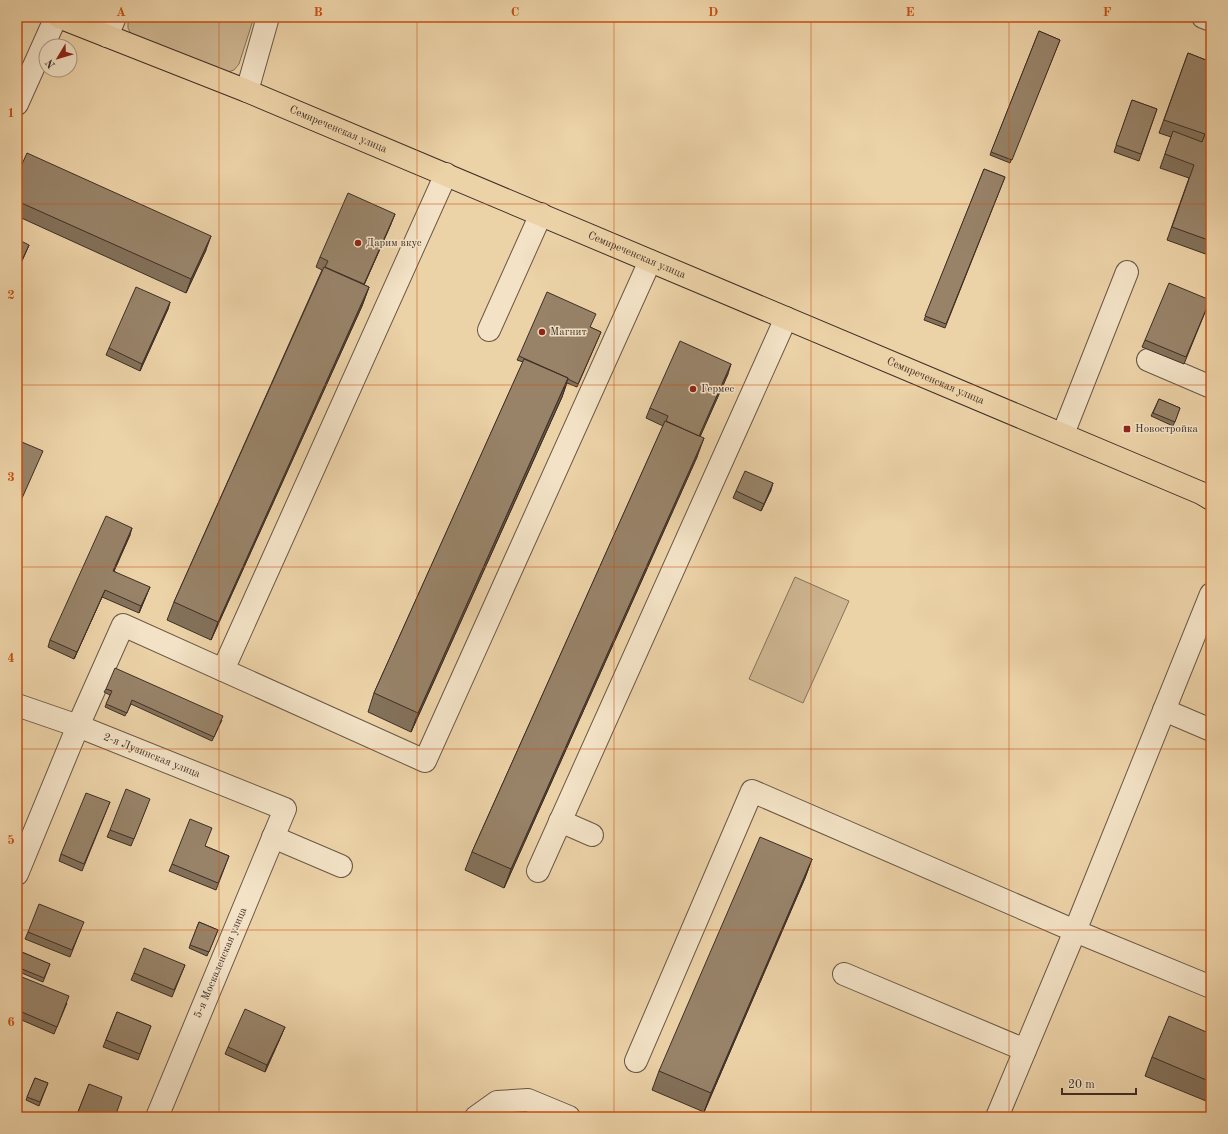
<svg xmlns="http://www.w3.org/2000/svg" width="1228" height="1134" font-family="'Old Standard TT',serif">
<rect width="100%" height="100%" fill="#ecd2a7"/>
<filter id="stains"><feTurbulence type="fractalNoise" baseFrequency=".005" numOctaves="4"/><feColorMatrix values="0 0 0 0 .2 0 0 0 0 .09 0 0 0 0 .02 0 0 0 .5 -.17"/></filter>
<radialGradient id="worn" r=".72"><stop offset=".6" stop-color="#630" stop-opacity="0"/><stop offset="1" stop-color="#630" stop-opacity=".3"/></radialGradient>
<!-- green -->
<path fill="#ceb691" stroke="#86725c" d="M 128,17 L 254,17 L 239,64 L 234,70 L 225,73 L 132,36 L 128,28 Z
M 795,577 L 849,601 L 803,703 L 749,679 Z"/>
<g fill="none" stroke-linecap="round" stroke-linejoin="round">
<!-- minor casing -->
<g stroke="#6a5746" stroke-width="24">
<g id="minor">
<path d="M 1203,17 L 1211,20"/>
<path d="M 107,36 L 115,17"/>
<path d="M 247,91 L 268,17"/>
<path d="M 17,104 L 56,17"/>
<path d="M 489,330 L 541,214"/>
<path d="M 1148,360 L 1211,387"/>
<path d="M 1063,434 L 1127,272"/>
<path d="M 223,670 L 446,174"/>
<path id="s1" d="M 17,705 L 78,726 L 285,809 L 157,1117"/>
<path d="M 1164,710 L 1211,730"/>
<path d="M 560,821 L 592,835"/>
<path d="M 273,837 L 341,866"/>
<path d="M 538,871 L 786,318"/>
<path d="M 17,874 L 78,726 L 123,625 L 425,761 L 650,261"/>
<path d="M 844,974 L 1025,1050"/>
<path d="M 636,1061 L 752,791 L 1075,931 L 1211,987"/>
<path d="M 476,1117 L 497,1102 L 528,1100 L 569,1117"/>
<path d="M 997,1117 L 1075,931 L 1211,594"/>
</g>
</g>
<!-- major casing -->
<g stroke="#3e2e26" stroke-width="24">
<g id="major">
<path id="s2" d="M 59,17 L 247,91 L 1201,493 L 1211,499"/>
</g>
</g>
<!-- minor -->
<use href="#minor" stroke="#f3e2c6" stroke-width="22"/>
<!-- major -->
<use href="#major" stroke="#ecd2a7" stroke-width="22"/>
</g>
<!-- wall -->
<path fill="#83715a" stroke="#3e2e26" d="M 1039,31 L 1060,40 L 1010,163 L 990,155 Z
M 1188,53 L 1211,62 L 1211,256 L 1167,240 L 1189,178 L 1160,168 L 1171,137 L 1159,133 Z
M 1132,100 L 1157,109 L 1139,161 L 1114,152 Z
M 984,169 L 1005,177 L 945,328 L 924,320 Z
M 17,175 L 206,250 L 186,293 L 17,216 Z
M 391,224 L 364,285 L 369,287 L 362,306 L 211,640 L 167,620 L 174,602 L 322,270 L 316,267 L 320,257 Z
M 1210,300 L 1184,364 L 1142,347 L 1145,340 Z
M 170,302 L 168,309 L 140,371 L 106,355 L 109,348 Z
M 590,327 L 601,332 L 577,387 L 567,383 L 562,397 L 411,732 L 368,712 L 374,693 L 523,362 L 517,360 L 519,356 Z
M 728,374 L 700,436 L 697,457 L 504,888 L 465,870 L 472,852 L 663,426 L 646,418 L 650,408 Z
M 1159,399 L 1180,408 L 1173,426 L 1151,416 Z
M 771,490 L 761,511 L 733,498 L 736,491 Z
M 130,535 L 114,571 L 147,594 L 139,613 L 102,597 L 74,659 L 48,647 L 50,640 Z
M 106,689 L 222,720 L 212,741 L 131,704 L 125,716 L 105,707 L 110,695 L 104,692 Z
M 110,802 L 82,871 L 59,861 L 61,854 Z
M 147,806 L 131,846 L 107,837 L 110,830 Z
M 205,846 L 229,856 L 216,890 L 169,871 L 172,864 Z
M 812,859 L 805,878 L 704,1112 L 652,1090 L 659,1071 Z
M 199,922 L 218,930 L 207,956 L 189,948 Z
M 81,929 L 70,957 L 25,939 L 28,932 Z
M 17,950 L 50,964 L 43,982 L 17,971 Z
M 185,965 L 172,997 L 131,980 L 134,973 Z
M 17,975 L 67,1003 L 54,1034 L 17,1018 Z
M 117,1012 L 151,1026 L 138,1060 L 103,1047 Z
M 282,1034 L 265,1072 L 225,1054 L 228,1047 Z
M 1211,1034 L 1211,1103 L 1145,1076 L 1152,1057 Z
M 35,1078 L 48,1083 L 39,1106 L 26,1100 Z
M 89,1084 L 115,1117 L 76,1117 Z"/>
<!-- shaded-wall -->
<path fill="#6a5c4a" stroke="#3e2e26" d="M 395,214 L 391,224 L 356,303 L 360,293 Z
M 211,236 L 206,250 L 186,293 L 191,279 Z
M 29,245 L 26,252 L 17,272 L 17,271 Z
M 369,287 L 362,306 L 211,640 L 218,622 Z
M 170,302 L 168,309 L 140,371 L 142,364 Z
M 731,364 L 728,374 L 692,455 L 695,444 Z
M 568,378 L 562,397 L 411,732 L 418,713 Z
M 704,438 L 697,457 L 504,888 L 511,869 Z
M 773,483 L 771,490 L 761,511 Z
M 132,528 L 130,535 L 111,578 L 113,571 Z
M 150,587 L 147,594 L 139,613 L 141,606 Z
M 105,590 L 102,597 L 74,659 L 77,652 Z
M 812,859 L 805,878 L 704,1112 L 711,1093 Z
M 285,1027 L 282,1034 L 265,1072 L 267,1065 Z"/>
<!-- building -->
<path fill="#988369" stroke="#3e2e26" d="M 1039,31 L 1060,40 L 1012,160 L 991,152 Z
M 1188,53 L 1211,62 L 1211,241 L 1172,227 L 1194,165 L 1165,154 L 1173,131 L 1202,142 L 1205,134 L 1164,120 Z
M 1132,100 L 1157,109 L 1141,154 L 1116,145 Z
M 27,153 L 211,236 L 191,279 L 17,201 L 17,175 Z
M 17,161 L 21,162 L 17,171 Z
M 984,169 L 1005,177 L 946,324 L 925,316 Z
M 348,193 L 395,214 L 364,284 L 325,267 L 328,261 L 320,257 Z
M 17,239 L 29,245 L 17,271 Z
M 324,267 L 369,287 L 218,622 L 174,602 Z
M 1169,283 L 1210,300 L 1186,357 L 1145,340 Z
M 136,287 L 170,302 L 142,364 L 109,348 Z
M 547,292 L 596,314 L 590,327 L 601,332 L 578,384 L 568,379 L 568,378 L 519,356 Z
M 680,341 L 731,364 L 699,436 L 666,421 L 668,416 L 650,408 Z
M 524,359 L 568,378 L 418,713 L 374,693 Z
M 1159,399 L 1180,408 L 1175,422 L 1153,413 Z
M 665,421 L 704,438 L 511,869 L 472,852 Z
M 17,440 L 43,451 L 19,505 L 17,504 Z
M 745,471 L 773,483 L 764,504 L 736,491 Z
M 106,516 L 132,528 L 113,571 L 150,587 L 141,606 L 105,590 L 77,652 L 50,640 Z
M 115,668 L 223,716 L 214,737 L 132,700 L 127,713 L 106,704 L 112,691 L 106,689 Z
M 126,789 L 150,799 L 134,839 L 110,830 Z
M 86,793 L 110,802 L 84,864 L 61,854 Z
M 190,819 L 212,828 L 205,846 L 229,856 L 218,883 L 172,864 Z
M 760,837 L 812,859 L 711,1093 L 659,1071 Z
M 39,904 L 84,922 L 72,950 L 28,932 Z
M 199,922 L 218,930 L 209,952 L 190,945 Z
M 144,948 L 185,965 L 174,990 L 134,973 Z
M 17,950 L 50,964 L 44,978 L 17,967 Z
M 17,975 L 69,996 L 57,1027 L 17,1010 Z
M 245,1009 L 285,1027 L 267,1065 L 228,1047 Z
M 117,1012 L 151,1026 L 140,1054 L 106,1040 Z
M 1169,1016 L 1211,1034 L 1211,1082 L 1152,1057 Z
M 35,1078 L 48,1083 L 40,1102 L 27,1097 Z
M 89,1084 L 122,1097 L 115,1117 L 89,1117 L 78,1112 Z"/>
<!-- grid -->
<path fill="none" stroke="#c65011" stroke-width="1" stroke-opacity="0.55" d="M 219,17 L 219,1117M 417,17 L 417,1117M 614,17 L 614,1117M 811,17 L 811,1117M 1009,17 L 1009,1117M 17,204 L 1211,204M 17,385 L 1211,385M 17,567 L 1211,567M 17,749 L 1211,749M 17,930 L 1211,930"/>
<!-- markers -->
<g fill="#8f2418" stroke="#f3e2c6" stroke-width="1.5">
<circle cx="358" cy="243" r="4"/>
<circle cx="542" cy="332" r="4"/>
<circle cx="693" cy="389" r="4"/>
<rect x="1123" y="425" width="8" height="8" rx="2"/>
</g>
<g text-anchor="middle" dominant-baseline="central" stroke-width="3" stroke-linejoin="round" paint-order="stroke">
<!-- street labels -->
<g font-size="11" fill="#3e2e26" stroke="#f3e2c6">
<text stroke="none"><textPath href="#s2" startOffset="301">Семиреченская улица</textPath></text>
<text stroke="none"><textPath href="#s2" startOffset="625">Семиреченская улица</textPath></text>
<text stroke="none"><textPath href="#s2" startOffset="949">Семиреченская улица</textPath></text>
<text stroke="none"><textPath href="#s1" startOffset="144">2-я Лузинская улица</textPath></text>
<text transform="translate(221 963) rotate(-67)">5-я Москаленская улица</text>
</g>
<!-- poi labels -->
<g font-size="11" fill="#3e2e26" stroke="#f3e2c6" text-anchor="start">
<text x="366" y="243">Дарим вкус</text>
<text x="550" y="332">Магнит</text>
<text x="701" y="389">Гермес</text>
<text x="1135" y="429">Новостройка</text>
</g>
</g>
<!-- margin -->
<rect width="1228" height="1134" fill="none" stroke="#ecd2a7" stroke-width="44"/>
<!-- north arrow -->
<g transform="translate(58 58) rotate(232)"><circle r="19" fill="#f3e2c6" stroke="#ab9a86"/>
<path d="M0-3L7 15L0 10L-7 15Z" fill="#8f2418"/>
<text y="-6" font-size="11" font-weight="bold" text-anchor="middle" fill="#3e2e26">N</text>
</g>
<!-- scale -->
<path d="M1062 1088v6h74v-6" fill="none" stroke="#3e2e26" stroke-width="2"/>
<text x="1068" y="1088" font-size="12" fill="#3e2e26" stroke="#f3e2c6" stroke-width="3" paint-order="stroke">20 m</text>
<rect x="22" y="22" width="1184" height="1090" fill="none" stroke="#c65011" stroke-width="1.5"/>
<g font-size="13" text-anchor="middle" font-weight="bold" fill="#c65011">
<text x="121" y="16">A</text>
<text x="318" y="16">B</text>
<text x="515" y="16">C</text>
<text x="713" y="16">D</text>
<text x="910" y="16">E</text>
<text x="1107" y="16">F</text>
<text x="11" y="117">1</text>
<text x="11" y="299">2</text>
<text x="11" y="481">3</text>
<text x="11" y="662">4</text>
<text x="11" y="844">5</text>
<text x="11" y="1026">6</text>
</g>
<rect width="100%" height="100%" filter="url(#stains)"/>
<rect width="100%" height="100%" fill="url(#worn)"/>
</svg>
